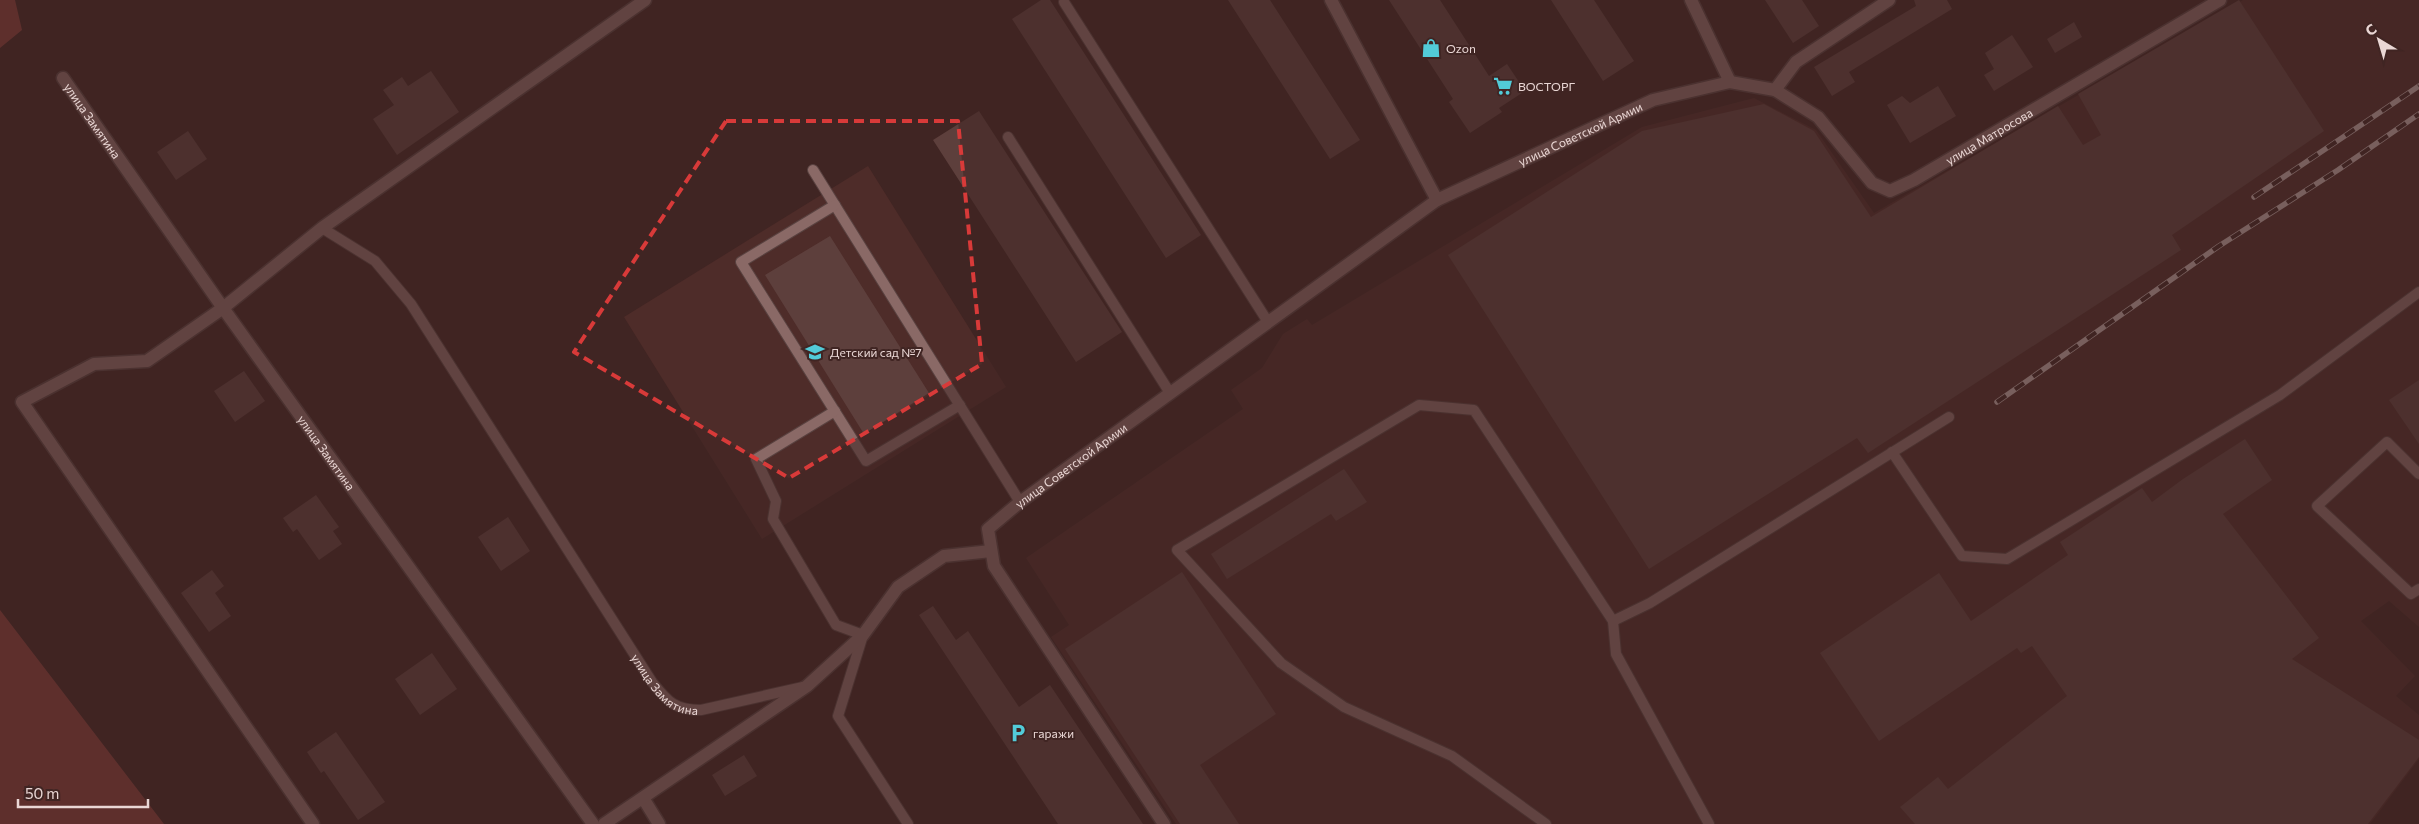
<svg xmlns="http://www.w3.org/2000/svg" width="2419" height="824" font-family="Commissioner,sans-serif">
<rect width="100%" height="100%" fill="#402523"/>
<!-- built -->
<path fill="#4e2c29" d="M 2243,0 L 2419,0 L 2419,627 L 2389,601 L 2361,621 L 2415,676 L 2396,696 L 2419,715 L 2419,759 L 2370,824 L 1176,824 L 1051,637 L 1069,625 L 1026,558 L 1243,409 L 1231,390 L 1262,368 L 1283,334 L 1307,319 L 1312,325 L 1642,127 L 1754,98 L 1816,130 L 1874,213 Z
M 868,166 L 1006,387 L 762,539 L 624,317 Z"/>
<!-- green -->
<path fill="#833d39" d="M 0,0 L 15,0 L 22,30 L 0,48 Z
M 0,610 L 164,824 L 0,824 Z"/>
<!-- building -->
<path fill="#5d3f3c" d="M 1041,0 L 1050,0 L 1201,235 L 1166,258 L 1012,19 Z
M 1228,0 L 1270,0 L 1360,140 L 1330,159 Z
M 1389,0 L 1440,0 L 1489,76 L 1507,64 L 1525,91 L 1499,108 L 1502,112 L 1470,133 L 1449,102 L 1453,99 Z
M 1551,0 L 1594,0 L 1634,61 L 1603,81 Z
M 1765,0 L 1802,0 L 1819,26 L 1793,43 Z
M 1914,0 L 1947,0 L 1952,9 L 1849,72 L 1855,82 L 1832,96 L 1814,67 L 1916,6 Z
M 2239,0 L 2324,131 L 2172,235 L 2181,250 L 1868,453 L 1857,438 L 1649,569 L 1448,255 L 1642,131 L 1764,104 L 1814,131 L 1871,217 L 2058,106 L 2083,145 L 2101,135 L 2078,94 Z
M 2074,22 L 2082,37 L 2055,53 L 2047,39 Z
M 2012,35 L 2033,67 L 1994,91 L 1984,75 L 1994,69 L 1985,53 Z
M 431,71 L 459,112 L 397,155 L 373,119 L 394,105 L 383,90 L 402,77 L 408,86 Z
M 1938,86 L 1956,116 L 1910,143 L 1887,105 L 1902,96 L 1910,103 Z
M 979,111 L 1122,332 L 1076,362 L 933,140 Z
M 188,131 L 207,159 L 176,180 L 157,152 Z
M 830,236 L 929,393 L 864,434 L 765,275 Z
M 244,371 L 265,401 L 235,422 L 214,391 Z
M 2419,380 L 2419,444 L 2389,400 Z
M 2245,439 L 2272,480 L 2223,514 L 2319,638 L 2292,659 L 2419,740 L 2419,757 L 2368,824 L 1915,824 L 1900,807 L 1938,777 L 1948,789 L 2067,696 L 2032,646 L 2021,653 L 2017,648 L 1879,741 L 1820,653 L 1939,573 L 1971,621 L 2068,555 L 2060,542 L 2142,488 L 2152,502 L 2183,479 Z
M 1344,469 L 1367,502 L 1336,521 L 1331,514 L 1227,579 L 1211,554 Z
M 316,495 L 339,527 L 333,531 L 342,544 L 319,560 L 297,529 L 293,532 L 283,518 Z
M 508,517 L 530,551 L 501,571 L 478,537 Z
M 212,570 L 224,586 L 215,593 L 231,616 L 209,632 L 181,593 Z
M 1182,572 L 1276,714 L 1200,765 L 1239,824 L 1180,824 L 1065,649 Z
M 933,606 L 956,640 L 968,631 L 1019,707 L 1050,685 L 1143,824 L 1058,824 L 919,615 Z
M 432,653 L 457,689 L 420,715 L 395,679 Z
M 336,732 L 385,802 L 358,820 L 324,771 L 321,773 L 307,752 Z
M 744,755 L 757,776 L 725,796 L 712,775 Z"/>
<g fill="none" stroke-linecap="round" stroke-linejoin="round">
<!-- service casing -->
<g stroke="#594240" stroke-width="12">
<g id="service">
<path d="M 1064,2 L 1268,322"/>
<path d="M 1008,137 L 1170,393"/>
<path d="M 813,170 L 1020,502"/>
<path d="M 835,205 L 741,262 L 866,461 L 960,405"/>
<path id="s1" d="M 322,228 L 375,261 L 411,304 L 652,682 C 668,702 675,710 701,710 L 803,687"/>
<path d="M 835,411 L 756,459 L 776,501 L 773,519 L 836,625 L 863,635 L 838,716 L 908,824"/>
<path d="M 1892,452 L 1962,556 L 2007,559 L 2280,395 L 2419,292"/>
<path d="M 2419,474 L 2387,442 L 2317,506 L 2411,594 L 2419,589"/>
<path d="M 1613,621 L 1650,603 L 1949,417"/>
<path d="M 1546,824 L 1452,756 L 1344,707 L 1281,663 L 1177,550 L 1419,405 L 1474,410 L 1613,621 L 1616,654 L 1709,824"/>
</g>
</g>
<!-- minor casing -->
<g stroke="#594240" stroke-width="15">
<g id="minor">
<path d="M 1331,0 L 1437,200"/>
<path d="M 1691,0 L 1730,82"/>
<path id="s2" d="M 63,78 L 223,308 L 593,824"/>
<path id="s3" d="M 1775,90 L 1818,117 L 1872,183 L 1890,191 L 1914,180 L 2220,0"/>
<path d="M 643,798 L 659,824"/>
<path d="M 313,824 L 22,402 L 94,364 L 147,361 L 223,308 L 322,228 L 645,0"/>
<path d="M 604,824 L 807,686 L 863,635 L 898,587 L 944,556 L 991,551"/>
<path id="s4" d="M 1164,824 L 994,566 L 988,529 L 1020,502 L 1437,200 L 1653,100 L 1730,82 L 1775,90 L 1796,62 L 1889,0"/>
</g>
</g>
<!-- service -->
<use href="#service" stroke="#8a6966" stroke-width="10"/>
<!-- minor -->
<use href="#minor" stroke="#8a6966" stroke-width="12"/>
<!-- rail casing -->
<g stroke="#bca6a4" stroke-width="5.5">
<path id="rail" d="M 2254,197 L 2419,86
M 1997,402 L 2219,246 L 2338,170 L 2419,114"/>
</g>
<!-- rail -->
<use href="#rail" stroke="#402523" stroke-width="4" stroke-dasharray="11" stroke-linecap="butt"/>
</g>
<!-- marked area -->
<path d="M0 0H2419V824H0ZM 726,121 L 958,121 L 982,364 L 789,478 L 574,352 Z" fill="#402523" fill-opacity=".55" fill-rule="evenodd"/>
<path fill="none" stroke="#d83a39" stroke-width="4" stroke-dasharray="10 6" stroke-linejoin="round" d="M 726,121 L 958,121 L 982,364 L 789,478 L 574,352 Z"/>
<!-- icons -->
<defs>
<g id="shop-bare" transform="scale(1.5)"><path d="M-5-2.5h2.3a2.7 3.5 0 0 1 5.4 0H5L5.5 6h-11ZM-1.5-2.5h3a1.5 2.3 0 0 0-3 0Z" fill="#52cbd8" stroke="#402523" stroke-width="2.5" paint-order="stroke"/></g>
<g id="supermarket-bare" transform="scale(1.5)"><path d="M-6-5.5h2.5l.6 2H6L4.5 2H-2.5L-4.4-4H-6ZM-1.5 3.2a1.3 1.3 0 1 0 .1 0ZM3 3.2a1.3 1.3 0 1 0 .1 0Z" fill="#52cbd8" stroke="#402523" stroke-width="2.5" paint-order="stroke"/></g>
<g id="school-bare" transform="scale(1.5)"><path d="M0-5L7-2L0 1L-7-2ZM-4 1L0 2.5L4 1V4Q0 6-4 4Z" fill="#52cbd8" stroke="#402523" stroke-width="2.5" paint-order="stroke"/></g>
<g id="parking-bare" transform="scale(1.5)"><path d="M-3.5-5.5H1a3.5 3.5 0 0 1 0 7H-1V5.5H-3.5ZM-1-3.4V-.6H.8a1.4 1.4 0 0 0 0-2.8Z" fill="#52cbd8" stroke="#402523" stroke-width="2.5" paint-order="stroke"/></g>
</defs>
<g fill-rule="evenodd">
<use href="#shop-bare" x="1431" y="48"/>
<use href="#supermarket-bare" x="1503" y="86"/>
<use href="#school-bare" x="815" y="352"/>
<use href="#parking-bare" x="1018" y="733"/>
</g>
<g text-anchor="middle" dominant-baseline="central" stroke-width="4" stroke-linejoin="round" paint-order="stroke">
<!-- poi labels -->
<g font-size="12" fill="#ead7d5" stroke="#402523" text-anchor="start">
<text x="1446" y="48">Ozon</text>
<text x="1518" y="86">ВОСТОРГ</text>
<text x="830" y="352">Детский сад №7</text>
<text x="1033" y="733">гаражи</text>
</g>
<!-- street labels -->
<g font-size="12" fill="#ead7d5" stroke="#402523">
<text stroke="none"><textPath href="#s2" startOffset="52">улица Замятина</textPath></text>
<text stroke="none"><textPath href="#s4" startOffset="1061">улица Советской Армии</textPath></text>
<text stroke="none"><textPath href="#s3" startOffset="269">улица Матросова</textPath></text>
<text stroke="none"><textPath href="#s2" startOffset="458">улица Замятина</textPath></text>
<text stroke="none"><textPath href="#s4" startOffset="451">улица Советской Армии</textPath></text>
<text stroke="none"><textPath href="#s1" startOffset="579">улица Замятина</textPath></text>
</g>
</g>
<!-- north arrow -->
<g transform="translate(2379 40) rotate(322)" stroke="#402523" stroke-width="4" paint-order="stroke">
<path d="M0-4L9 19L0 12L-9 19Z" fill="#ead7d5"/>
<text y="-8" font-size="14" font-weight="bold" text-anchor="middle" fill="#ead7d5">С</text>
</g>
<!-- scale -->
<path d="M18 799v8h130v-8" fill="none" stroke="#ead7d5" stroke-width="2.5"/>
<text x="25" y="799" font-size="15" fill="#ead7d5" stroke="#402523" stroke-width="4" paint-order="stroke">50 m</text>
</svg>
